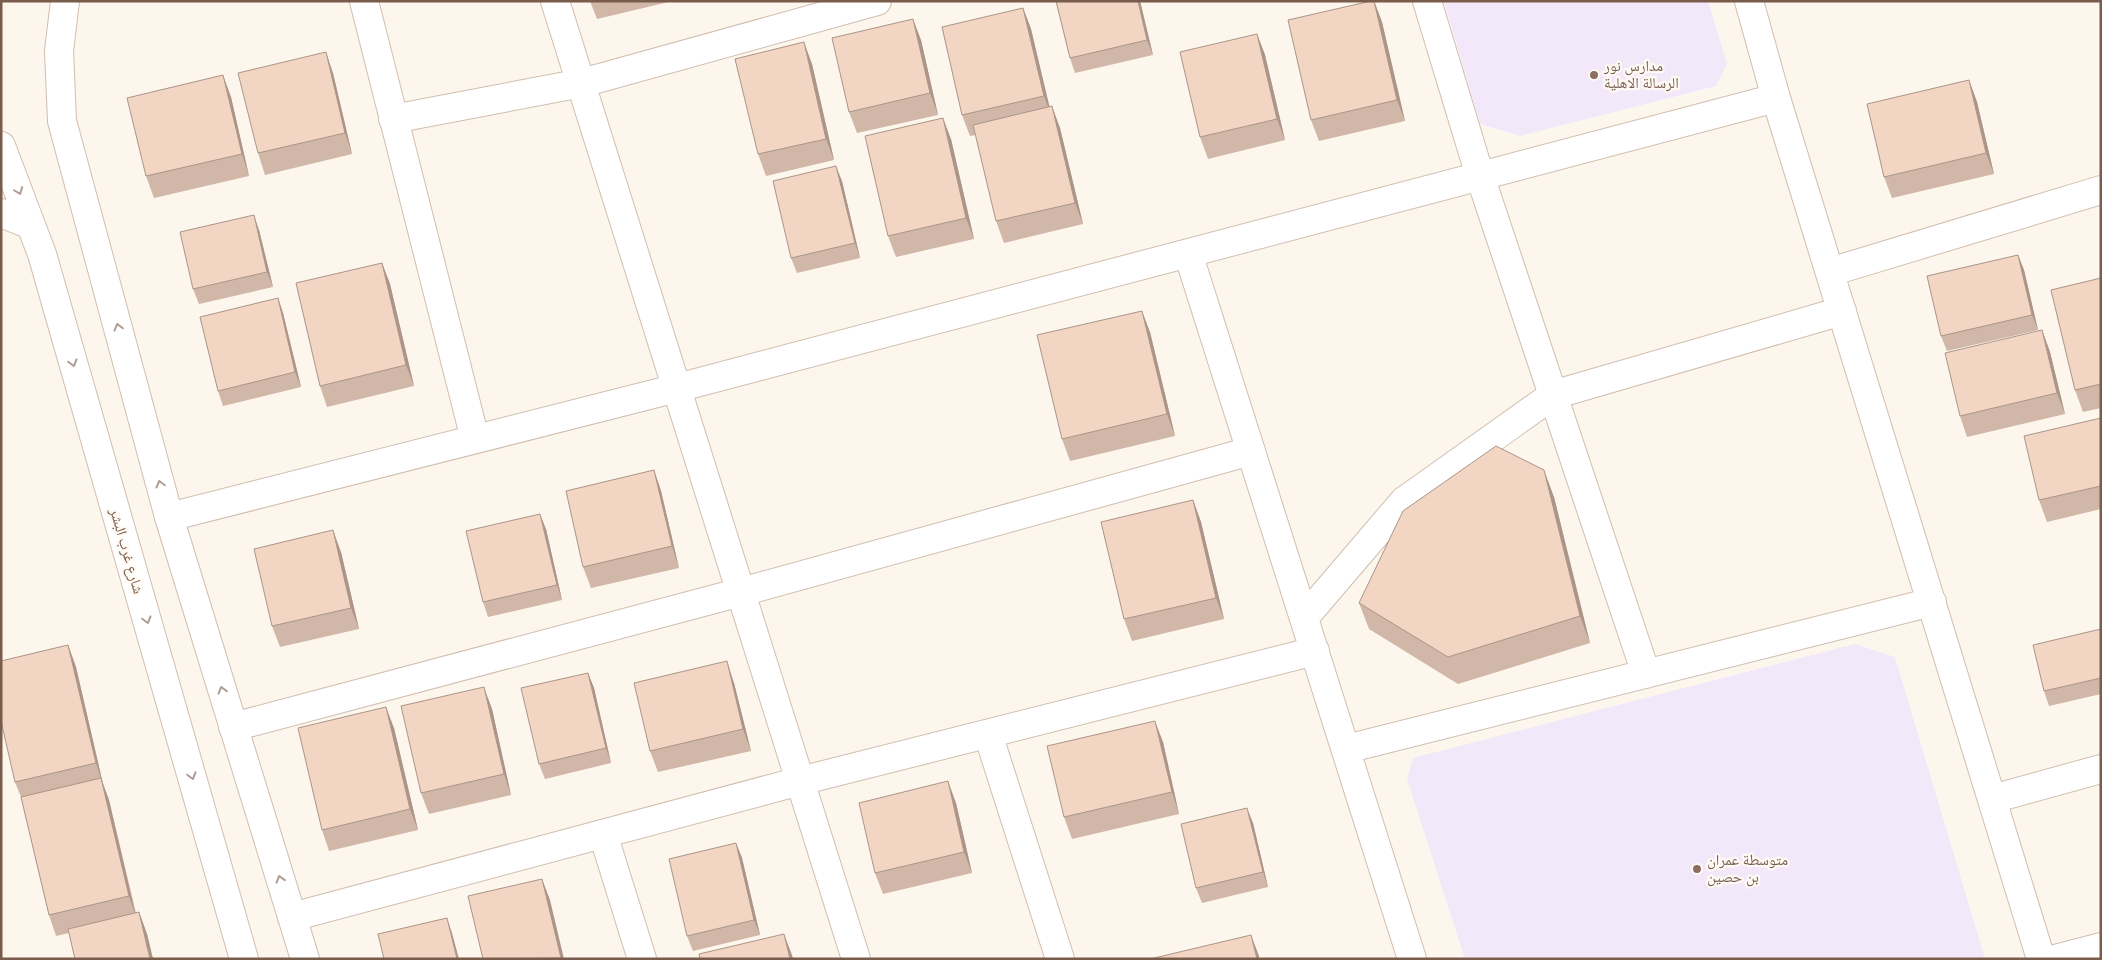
<svg xmlns="http://www.w3.org/2000/svg" width="2102" height="960" font-family="Karla,'Noto Naskh Arabic',sans-serif">
<rect width="100%" height="100%" fill="#fdf6ec"/>
<!-- education -->
<path fill="#f3e8fa" d="M 1444,1 L 1708,1 L 1727,64 L 1716,86 L 1520,136 L 1480,124 Z
M 1855,644 L 1895,657 L 1985,959 L 1465,959 L 1407,779 L 1413,758 Z"/>
<g fill="none" stroke-linecap="round" stroke-linejoin="round">
<!-- minor casing -->
<g stroke="#d1beb0" stroke-width="30">
<path id="minor" d="M 364,1 L 475,439
M 555,1 L 856,959
M 1427,1 L 1480,176 L 1646,674
M 1749,1 L 1776,98 L 2041,959
M 393,119 L 582,83 L 877,1
M 1188,253 L 1412,959
M 1830,272 L 2101,190
M 169,517 L 677,388 L 1776,98
M 1304,618 L 1404,501 L 1553,395 L 1842,311
M 233,727 L 741,592 L 1251,451
M 988,734 L 1060,959
M 1346,749 L 1932,602
M 1992,799 L 2101,769
M 603,834 L 642,959
M 292,917 L 800,781 L 1315,651
M 2055,959 L 2101,947"/>
</g>
<!-- tertiary casing -->
<g stroke="#d1beb0" stroke-width="30">
<path id="tertiary" d="M 65,1 L 59,51 L 62,121 L 169,517 L 305,959
M 1,146 L 42,254 L 244,959
M 1,213 L 31,225"/>
</g>
<!-- minor -->
<use href="#minor" stroke="#fff" stroke-width="28"/>
<!-- tertiary -->
<use href="#tertiary" stroke="#fff" stroke-width="28"/>
</g>
<!-- wall -->
<path fill="#d1b7a8" d="M 590,1 L 673,1 L 597,19 Z
M 1056,1 L 1140,1 L 1153,55 L 1075,73 L 1070,58 Z
M 1374,1 L 1382,22 L 1405,121 L 1319,141 L 1311,120 Z
M 1023,8 L 1031,29 L 1049,107 L 1060,128 L 1083,224 L 1004,243 L 996,221 L 976,135 L 970,136 L 962,115 Z
M 1257,34 L 1265,55 L 1285,140 L 1208,159 L 1200,137 Z
M 921,40 L 938,115 L 857,133 L 849,112 Z
M 812,64 L 834,160 L 766,176 L 758,154 Z
M 333,73 L 352,154 L 265,175 L 258,153 Z
M 1969,80 L 1977,102 L 1994,174 L 1892,198 L 1884,177 Z
M 231,97 L 249,176 L 154,198 L 146,176 Z
M 951,139 L 974,239 L 896,257 L 888,236 Z
M 842,181 L 860,258 L 797,273 L 791,258 Z
M 259,230 L 273,287 L 199,304 L 193,289 Z
M 2018,255 L 2024,270 L 2038,330 L 1947,351 L 1941,336 Z
M 382,263 L 390,284 L 414,386 L 327,407 L 320,386 Z
M 2101,278 L 2101,408 L 2083,412 L 2075,390 Z
M 278,298 L 283,313 L 301,387 L 223,406 L 218,391 Z
M 2042,330 L 2050,352 L 2065,414 L 1967,437 L 1960,416 Z
M 1150,332 L 1175,436 L 1070,461 L 1062,439 Z
M 2101,418 L 2101,509 L 2047,522 L 2039,500 Z
M 654,470 L 661,491 L 679,568 L 591,588 L 583,567 Z
M 1554,497 L 1590,643 L 1458,684 L 1369,629 L 1359,603 Z
M 1193,500 L 1201,522 L 1224,619 L 1132,641 L 1124,619 Z
M 546,529 L 562,600 L 488,617 L 483,602 Z
M 341,552 L 359,629 L 280,647 L 272,626 Z
M 2101,629 L 2101,694 L 2049,706 L 2044,691 Z
M 68,645 L 76,667 L 103,784 L 109,800 L 136,913 L 139,912 L 147,934 L 153,959 L 75,959 L 69,933 L 56,936 L 49,915 L 21,797 L 15,782 Z
M 588,673 L 594,688 L 611,763 L 545,779 L 539,764 Z
M 734,683 L 751,751 L 658,772 L 650,751 Z
M 492,709 L 511,795 L 429,814 L 421,793 Z
M 394,728 L 418,830 L 329,851 L 322,830 Z
M 1163,742 L 1179,814 L 1072,839 L 1064,817 Z
M 956,803 L 972,873 L 883,894 L 875,873 Z
M 1253,823 L 1268,887 L 1202,903 L 1196,888 Z
M 736,843 L 742,858 L 760,935 L 693,951 L 687,936 Z"/>
<!-- shaded-wall -->
<path fill="#aa9588" d="M 1138,1 L 1140,1 L 1153,55 L 1147,40 Z
M 1374,1 L 1382,22 L 1405,121 L 1397,100 Z
M 1023,8 L 1031,29 L 1052,117 L 1044,96 Z
M 913,19 L 921,40 L 938,115 L 930,93 Z
M 1257,34 L 1265,55 L 1285,140 L 1277,119 Z
M 804,42 L 812,64 L 834,160 L 826,139 Z
M 326,52 L 333,73 L 352,154 L 345,133 Z
M 223,75 L 231,97 L 249,176 L 242,154 Z
M 1969,80 L 1977,102 L 1994,174 L 1986,153 Z
M 1052,106 L 1060,128 L 1083,224 L 1075,203 Z
M 943,118 L 951,139 L 974,239 L 966,218 Z
M 836,166 L 842,181 L 860,258 L 855,243 Z
M 254,215 L 259,230 L 273,287 L 267,272 Z
M 2018,255 L 2024,270 L 2038,330 L 2032,315 Z
M 382,263 L 390,284 L 414,386 L 406,365 Z
M 278,298 L 283,313 L 301,387 L 295,372 Z
M 1142,311 L 1150,332 L 1175,436 L 1167,414 Z
M 2042,330 L 2050,352 L 2065,414 L 2057,393 Z
M 654,470 L 661,491 L 679,568 L 672,546 Z
M 1544,470 L 1554,497 L 1590,643 L 1580,616 Z
M 1193,500 L 1201,522 L 1224,619 L 1216,598 Z
M 540,514 L 546,529 L 562,600 L 557,585 Z
M 333,530 L 341,552 L 359,629 L 351,608 Z
M 68,645 L 76,667 L 103,784 L 96,763 Z
M 727,661 L 734,683 L 751,751 L 743,729 Z
M 588,673 L 594,688 L 611,763 L 606,748 Z
M 484,687 L 492,709 L 511,795 L 504,774 Z
M 386,707 L 394,728 L 418,830 L 410,809 Z
M 1155,721 L 1163,742 L 1179,814 L 1172,792 Z
M 101,778 L 109,800 L 136,917 L 129,896 Z
M 948,781 L 956,803 L 972,873 L 964,852 Z
M 1247,808 L 1253,823 L 1268,887 L 1263,872 Z
M 736,843 L 742,858 L 760,935 L 754,920 Z
M 542,879 L 550,900 L 564,959 L 561,959 Z
M 139,912 L 147,934 L 153,959 L 150,959 Z
M 447,918 L 452,933 L 459,959 L 457,959 Z
M 784,934 L 792,955 L 793,959 L 790,959 Z
M 1251,935 L 1259,956 L 1259,959 L 1257,959 Z"/>
<!-- building -->
<path fill="#f3d5c3" stroke="#aa9588" d="M 1056,1 L 1138,1 L 1147,40 L 1070,58 Z
M 1371,1 L 1374,1 L 1397,100 L 1311,120 L 1288,20 Z
M 1023,8 L 1044,96 L 962,115 L 942,27 Z
M 913,19 L 930,93 L 849,112 L 832,38 Z
M 1257,34 L 1277,119 L 1200,137 L 1180,52 Z
M 804,42 L 826,139 L 758,154 L 735,59 Z
M 326,52 L 345,133 L 258,153 L 238,73 Z
M 223,75 L 242,154 L 146,176 L 127,98 Z
M 1969,80 L 1986,153 L 1884,177 L 1867,104 Z
M 1052,106 L 1075,203 L 996,221 L 973,125 Z
M 943,118 L 966,218 L 888,236 L 865,136 Z
M 836,166 L 855,243 L 791,258 L 773,181 Z
M 254,215 L 267,272 L 193,289 L 180,232 Z
M 2018,255 L 2032,315 L 1941,336 L 1927,276 Z
M 382,263 L 406,365 L 320,386 L 296,283 Z
M 2101,278 L 2101,384 L 2075,390 L 2051,290 Z
M 278,298 L 295,372 L 218,391 L 200,317 Z
M 1142,311 L 1167,414 L 1062,439 L 1037,335 Z
M 2042,330 L 2057,393 L 1960,416 L 1945,353 Z
M 2101,418 L 2101,486 L 2039,500 L 2024,436 Z
M 1496,446 L 1544,470 L 1580,616 L 1448,657 L 1359,603 L 1403,511 Z
M 654,470 L 672,546 L 583,567 L 566,491 Z
M 1193,500 L 1216,598 L 1124,619 L 1101,522 Z
M 540,514 L 557,585 L 483,602 L 466,531 Z
M 333,530 L 351,608 L 272,626 L 254,549 Z
M 2101,629 L 2101,678 L 2044,691 L 2033,645 Z
M 68,645 L 96,763 L 15,782 L 1,721 L 1,661 Z
M 727,661 L 743,729 L 650,751 L 634,683 Z
M 588,673 L 606,748 L 539,764 L 521,688 Z
M 484,687 L 504,774 L 421,793 L 401,706 Z
M 386,707 L 410,809 L 322,830 L 298,728 Z
M 1155,721 L 1172,792 L 1064,817 L 1047,746 Z
M 101,778 L 129,896 L 49,915 L 21,797 Z
M 948,781 L 964,852 L 875,873 L 859,803 Z
M 1247,808 L 1263,872 L 1196,888 L 1181,824 Z
M 736,843 L 754,920 L 687,936 L 669,859 Z
M 542,879 L 561,958 L 483,959 L 468,896 Z
M 139,912 L 150,959 L 75,959 L 68,929 Z
M 447,918 L 457,959 L 384,959 L 378,934 Z
M 784,934 L 790,959 L 700,959 L 699,954 Z
M 1251,935 L 1257,959 L 1150,959 Z"/>
<!-- one-way arrows -->
<defs><path id="oneway-chevron" d="M-2-3.5L2.5 0L-2 3.5" fill="none" stroke-width="1.6" stroke-linecap="round" stroke-linejoin="round" transform="scale(1.25)"/></defs>
<g stroke="#af9d94">
<use href="#oneway-chevron" transform="translate(19 191) rotate(69)"/>
<use href="#oneway-chevron" transform="translate(118 327) rotate(-105)"/>
<use href="#oneway-chevron" transform="translate(73 363) rotate(74)"/>
<use href="#oneway-chevron" transform="translate(160 484) rotate(-105)"/>
<use href="#oneway-chevron" transform="translate(147 620) rotate(74)"/>
<use href="#oneway-chevron" transform="translate(222 690) rotate(-107)"/>
<use href="#oneway-chevron" transform="translate(192 776) rotate(74)"/>
<use href="#oneway-chevron" transform="translate(280 879) rotate(-107)"/>
</g>
<!-- markers -->
<g fill="#8d6e63" stroke="#fffaf3" stroke-width="2">
<circle cx="1594" cy="75" r="5"/>
<circle cx="1697" cy="869" r="5"/>
</g>
<g text-anchor="middle" dominant-baseline="central" stroke-width="4.5" stroke-linejoin="round" paint-order="stroke">
<!-- education labels -->
<g font-size="15" fill="#785e54" stroke="#fffaf3" text-anchor="start">
<text x="1604" y="66">مدارس نور<tspan x="1604" dy="17">الرسالة الاهلية</tspan></text>
<text x="1707" y="860">متوسطة عمران<tspan x="1707" dy="17">بن حصين</tspan></text>
</g>
<!-- street labels -->
<g font-size="15" fill="#7a5c4d" stroke="#fffaf3">
<text transform="translate(127 551) rotate(74)">شارع غرب البشر</text>
</g>
</g>
<!-- border -->
<rect width="2102" height="960" fill="none" stroke="#7a5c4d" stroke-width="5"/>
</svg>
